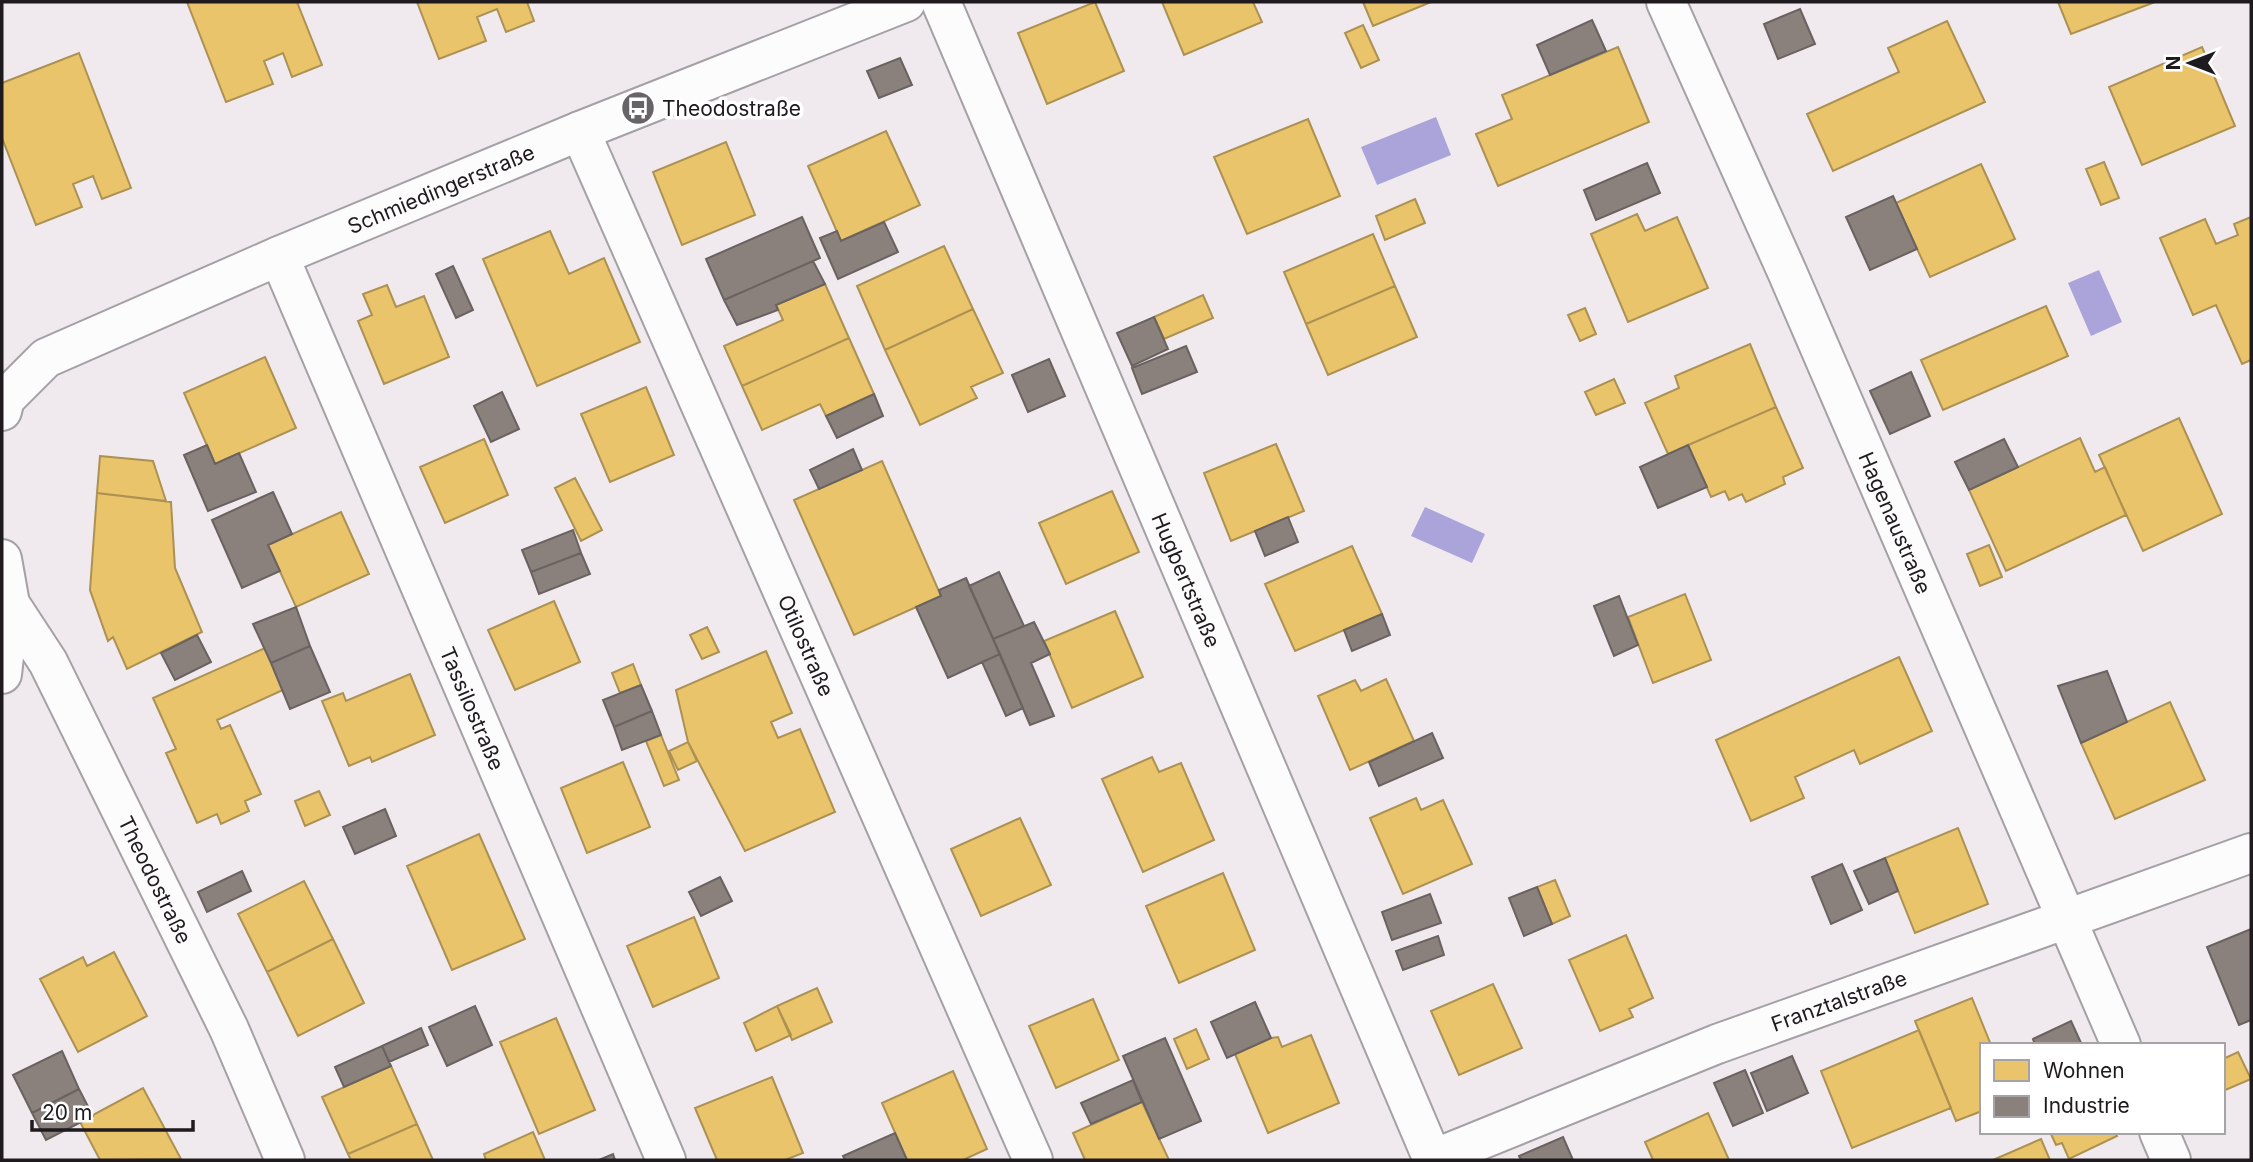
<svg xmlns="http://www.w3.org/2000/svg" width="2253" height="1162" font-family="Inter,sans-serif">
<rect width="100%" height="100%" fill="#f0eaef"/>
<!-- water -->
<path fill="#aaa4db" d="M 1436,117 L 1451,155 L 1377,185 L 1361,147 Z
M 2099,270 L 2122,322 L 2091,336 L 2068,283 Z
M 1425,507 L 1485,534 L 1472,563 L 1411,536 Z"/>
<!-- homes -->
<path fill="#e9c46a" stroke="#ac9153" stroke-width="2" d="M 187,2 L 297,2 L 322,65 L 292,77 L 283,53 L 264,61 L 273,84 L 226,102 Z
M 417,2 L 527,2 L 534,21 L 506,32 L 497,9 L 477,17 L 486,41 L 439,59 Z
M 1095,2 L 1124,71 L 1047,104 L 1018,33 Z
M 1162,2 L 1253,2 L 1262,22 L 1184,55 Z
M 1363,2 L 1431,2 L 1373,26 Z
M 2058,2 L 2155,2 L 2071,34 Z
M 1947,21 L 1985,102 L 1833,171 L 1807,114 L 1899,72 L 1888,48 Z
M 1363,25 L 1379,60 L 1361,68 L 1345,33 Z
M 1618,47 L 1649,122 L 1498,186 L 1476,134 L 1512,119 L 1502,95 Z
M 2202,47 L 2235,126 L 2142,165 L 2109,87 Z
M 79,53 L 131,188 L 102,199 L 93,176 L 73,184 L 82,207 L 36,225 L 2,138 L 2,83 Z
M 1308,119 L 1340,196 L 1247,234 L 1214,157 Z
M 886,131 L 920,205 L 841,241 L 808,166 Z
M 726,142 L 755,215 L 682,245 L 653,172 Z
M 2104,162 L 2119,198 L 2101,205 L 2086,169 Z
M 1981,164 L 2015,239 L 1930,277 L 1896,203 Z
M 1415,199 L 1425,223 L 1385,240 L 1376,216 Z
M 1637,214 L 1645,231 L 1677,217 L 1708,288 L 1628,322 L 1591,234 Z
M 2251,217 L 2251,360 L 2242,364 L 2216,305 L 2193,315 L 2160,238 L 2205,219 L 2216,244 L 2238,235 L 2234,224 Z
M 550,231 L 569,274 L 604,258 L 640,342 L 537,386 L 483,259 Z
M 1373,234 L 1395,286 L 1306,324 L 1284,272 Z
M 944,246 L 973,309 L 885,350 L 857,286 Z
M 825,284 L 849,338 L 742,386 L 724,346 L 783,320 L 776,305 Z
M 387,285 L 396,307 L 424,296 L 449,357 L 384,384 L 358,321 L 372,315 L 363,294 Z
M 1395,286 L 1417,337 L 1328,375 L 1306,324 Z
M 1203,295 L 1213,318 L 1164,339 L 1154,317 Z
M 2046,306 L 2068,356 L 1943,410 L 1921,360 Z
M 1585,308 L 1596,334 L 1580,341 L 1568,315 Z
M 973,309 L 1003,373 L 971,387 L 977,398 L 920,425 L 885,350 Z
M 849,338 L 874,394 L 826,416 L 820,404 L 762,430 L 742,386 Z
M 1750,344 L 1776,407 L 1668,454 L 1645,403 L 1679,388 L 1675,376 Z
M 265,357 L 296,428 L 215,464 L 184,393 Z
M 1614,379 L 1625,403 L 1596,415 L 1585,392 Z
M 646,387 L 674,455 L 610,482 L 581,414 Z
M 1776,407 L 1803,468 L 1783,477 L 1785,484 L 1746,502 L 1742,494 L 1729,500 L 1725,491 L 1711,497 L 1688,445 Z
M 2179,418 L 2222,514 L 2143,551 L 2099,455 Z
M 2080,438 L 2095,472 L 2105,467 L 2126,515 L 2006,571 L 1969,490 Z
M 484,439 L 508,495 L 445,523 L 420,467 Z
M 1276,444 L 1304,511 L 1231,541 L 1204,473 Z
M 100,456 L 153,461 L 166,501 L 97,493 Z
M 882,461 L 941,596 L 854,635 L 794,500 Z
M 575,478 L 602,530 L 581,541 L 555,488 Z
M 1112,491 L 1139,552 L 1066,584 L 1039,523 Z
M 97,493 L 171,502 L 175,568 L 202,632 L 127,669 L 113,637 L 108,641 L 90,590 Z
M 341,512 L 369,574 L 296,607 L 268,545 Z
M 1989,545 L 2002,577 L 1980,586 L 1967,554 Z
M 1352,546 L 1382,614 L 1295,651 L 1265,584 Z
M 1685,594 L 1711,660 L 1653,683 L 1628,617 Z
M 554,601 L 580,662 L 515,690 L 488,630 Z
M 1115,611 L 1143,677 L 1072,708 L 1044,641 Z
M 707,627 L 719,652 L 702,659 L 690,635 Z
M 265,648 L 283,690 L 217,720 L 221,729 L 230,725 L 261,794 L 245,801 L 249,811 L 221,824 L 217,814 L 197,823 L 166,753 L 176,749 L 153,698 Z
M 766,651 L 792,713 L 771,722 L 778,738 L 800,729 L 835,812 L 745,851 L 688,742 L 676,690 Z
M 1899,657 L 1932,731 L 1860,764 L 1854,750 L 1795,777 L 1804,798 L 1751,821 L 1716,740 Z
M 633,664 L 641,685 L 620,693 L 612,673 Z
M 410,674 L 435,735 L 372,762 L 370,757 L 349,766 L 322,701 L 343,693 L 346,701 Z
M 1386,679 L 1414,741 L 1350,770 L 1318,696 L 1355,680 L 1361,691 Z
M 2170,702 L 2205,780 L 2115,819 L 2081,743 Z
M 661,735 L 679,780 L 664,786 L 646,741 Z
M 688,742 L 697,761 L 678,770 L 669,751 Z
M 1152,757 L 1159,772 L 1181,763 L 1214,840 L 1143,872 L 1102,779 Z
M 623,762 L 650,827 L 587,853 L 561,788 Z
M 319,791 L 330,815 L 305,826 L 295,801 Z
M 1416,798 L 1421,810 L 1443,800 L 1472,864 L 1403,894 L 1370,818 Z
M 1020,818 L 1051,885 L 981,916 L 951,849 Z
M 1958,828 L 1988,904 L 1915,933 L 1885,858 Z
M 479,834 L 525,939 L 452,970 L 407,866 Z
M 1223,873 L 1255,950 L 1179,983 L 1146,906 Z
M 1555,880 L 1570,916 L 1552,924 L 1537,887 Z
M 304,881 L 333,939 L 267,972 L 238,914 Z
M 694,917 L 719,978 L 653,1007 L 627,946 Z
M 1626,935 L 1653,998 L 1629,1009 L 1633,1017 L 1600,1031 L 1569,960 Z
M 333,939 L 364,1003 L 298,1036 L 267,972 Z
M 114,952 L 147,1016 L 78,1052 L 40,979 L 83,957 L 87,966 Z
M 1493,984 L 1522,1048 L 1459,1075 L 1431,1011 Z
M 817,988 L 832,1022 L 792,1040 L 777,1006 Z
M 1972,998 L 1991,1045 L 1982,1045 L 1982,1111 L 1956,1121 L 1915,1021 Z
M 1093,999 L 1119,1060 L 1056,1088 L 1029,1026 Z
M 777,1006 L 791,1035 L 756,1051 L 744,1023 Z
M 556,1018 L 595,1110 L 539,1134 L 500,1042 Z
M 1196,1029 L 1209,1059 L 1187,1069 L 1174,1039 Z
M 1919,1030 L 1951,1108 L 1852,1148 L 1821,1071 Z
M 1311,1035 L 1339,1103 L 1268,1133 L 1235,1054 L 1271,1038 L 1278,1037 L 1282,1047 Z
M 2238,1052 L 2251,1079 L 2223,1091 L 2223,1059 Z
M 391,1066 L 417,1124 L 348,1154 L 322,1097 Z
M 953,1071 L 987,1149 L 963,1160 L 907,1160 L 882,1103 Z
M 772,1077 L 803,1153 L 785,1160 L 717,1160 L 695,1108 Z
M 143,1088 L 181,1159 L 100,1160 L 80,1122 Z
M 1142,1102 L 1169,1160 L 1085,1160 L 1073,1133 Z
M 1708,1113 L 1729,1160 L 1653,1160 L 1645,1142 Z
M 417,1124 L 433,1160 L 351,1160 L 348,1154 Z
M 533,1132 L 545,1160 L 486,1160 L 484,1154 Z
M 2050,1132 L 2115,1132 L 2117,1136 L 2069,1159 L 2062,1143 L 2056,1145 Z
M 2041,1139 L 2050,1160 L 1993,1160 Z"/>
<!-- industry -->
<path fill="#8a817c" stroke="#6a6260" stroke-width="2" d="M 1800,9 L 1815,44 L 1778,59 L 1764,24 Z
M 1592,20 L 1606,51 L 1550,75 L 1537,45 Z
M 900,58 L 912,85 L 879,98 L 867,71 Z
M 1647,163 L 1660,193 L 1596,220 L 1584,190 Z
M 1893,196 L 1917,249 L 1870,270 L 1846,217 Z
M 802,217 L 820,258 L 724,300 L 706,259 Z
M 884,222 L 898,252 L 838,279 L 820,238 L 837,231 L 841,241 Z
M 813,261 L 825,284 L 776,305 L 778,310 L 737,325 L 724,300 Z
M 453,266 L 473,310 L 456,318 L 436,274 Z
M 1154,317 L 1168,349 L 1132,366 L 1117,333 Z
M 1186,346 L 1197,372 L 1142,394 L 1132,368 Z
M 1049,359 L 1065,396 L 1028,412 L 1012,375 Z
M 1911,372 L 1930,416 L 1890,434 L 1870,391 Z
M 502,392 L 519,429 L 491,442 L 474,406 Z
M 874,394 L 883,416 L 837,438 L 826,416 Z
M 2004,439 L 2018,467 L 1969,490 L 1955,462 Z
M 207,445 L 215,464 L 239,453 L 256,492 L 208,511 L 184,455 Z
M 1688,445 L 1707,487 L 1658,508 L 1640,467 Z
M 853,449 L 862,470 L 819,489 L 810,470 Z
M 273,492 L 292,534 L 268,545 L 280,571 L 242,588 L 212,520 Z
M 1288,517 L 1298,542 L 1265,556 L 1255,531 Z
M 573,530 L 581,553 L 531,572 L 522,550 Z
M 581,553 L 590,574 L 539,594 L 531,572 Z
M 999,572 L 1024,626 L 993,639 L 969,586 Z
M 966,578 L 1000,654 L 948,678 L 916,607 L 941,596 L 939,590 Z
M 1619,596 L 1638,645 L 1614,656 L 1594,606 Z
M 296,607 L 310,646 L 271,663 L 253,624 Z
M 1382,614 L 1390,635 L 1352,651 L 1344,630 Z
M 1034,622 L 1050,654 L 1031,663 L 1054,716 L 1030,725 L 993,639 Z
M 197,635 L 211,662 L 175,680 L 161,653 Z
M 310,646 L 330,692 L 290,709 L 271,663 Z
M 1000,654 L 1023,708 L 1006,716 L 982,662 Z
M 2107,671 L 2127,722 L 2081,743 L 2058,686 Z
M 641,685 L 652,711 L 614,727 L 603,700 Z
M 652,711 L 661,735 L 622,750 L 614,727 Z
M 1432,733 L 1443,758 L 1379,786 L 1369,762 Z
M 385,809 L 396,836 L 355,854 L 343,827 Z
M 1885,858 L 1898,891 L 1869,904 L 1854,871 Z
M 1842,864 L 1862,910 L 1831,924 L 1812,877 Z
M 242,871 L 251,891 L 207,912 L 198,892 Z
M 720,877 L 732,901 L 701,916 L 689,892 Z
M 1537,887 L 1552,924 L 1524,936 L 1509,898 Z
M 1430,894 L 1441,923 L 1392,940 L 1382,912 Z
M 2251,929 L 2251,1020 L 2239,1025 L 2207,947 Z
M 1438,936 L 1444,955 L 1403,970 L 1396,951 Z
M 1255,1002 L 1271,1038 L 1227,1058 L 1211,1022 Z
M 475,1006 L 492,1045 L 447,1066 L 429,1027 Z
M 2071,1021 L 2082,1045 L 2035,1045 L 2033,1039 Z
M 421,1028 L 428,1045 L 389,1062 L 382,1046 Z
M 1165,1038 L 1201,1121 L 1159,1139 L 1123,1056 Z
M 382,1046 L 391,1066 L 344,1087 L 335,1067 Z
M 62,1051 L 79,1089 L 32,1113 L 13,1075 Z
M 1792,1056 L 1808,1093 L 1767,1111 L 1751,1073 Z
M 1745,1070 L 1763,1113 L 1733,1126 L 1714,1083 Z
M 1133,1080 L 1142,1102 L 1091,1124 L 1081,1103 Z
M 79,1089 L 93,1116 L 46,1140 L 32,1113 Z
M 895,1133 L 907,1160 L 845,1160 L 843,1156 Z
M 1563,1137 L 1573,1160 L 1521,1160 L 1519,1156 Z
M 613,1154 L 615,1160 L 599,1160 Z"/>
<g fill="none" stroke-linecap="round" stroke-linejoin="round">
<!-- minor casing -->
<g stroke="#a4a0a4" stroke-width="42">
<g id="minor">
<path id="s1" d="M 941,2 L 1433,1160"/>
<path id="s2" d="M 1666,2 L 1788,274 L 2121,1045"/>
<path id="s3" d="M 580,131 L 1033,1160"/>
<path id="s4" d="M 279,256 L 666,1160"/>
<path id="s5" d="M 10,604 L 48,662 L 229,1029 L 285,1160"/>
<path d="M 2159,1132 L 2171,1160"/>
<path id="s6" d="M 1431,1160 L 1717,1044 L 2251,853"/>
</g>
</g>
<!-- tertiary casing -->
<g stroke="#a4a0a4" stroke-width="42">
<g id="tertiary">
<path id="s7" d="M 2,411 L 5,399 L 46,358 L 279,256 L 580,131 L 906,2"/>
<path d="M 2,559 L 10,604 L 2,674"/>
</g>
</g>
<!-- minor -->
<use href="#minor" stroke="#fdfcfd" stroke-width="38"/>
<!-- tertiary -->
<use href="#tertiary" stroke="#fdfcfd" stroke-width="38"/>
</g>
<!-- icons -->
<defs>
<g id="bus-disc" transform="scale(1.75)"><circle r="9.5" fill="#686367" stroke="#fff"/><path d="M-5-6H5V4H4V6H2V4H-2V6H-4V4H-5ZM-3.5-4V0h7V-4ZM-3.5 1.2v1.5H-2V1.2ZM2 1.2v1.5H3.5V1.2Z" fill="#fff"/></g>
</defs>
<g fill-rule="evenodd">
<use href="#bus-disc" x="638" y="108"/>
</g>
<g text-anchor="middle" dominant-baseline="central" stroke-width="7" stroke-linejoin="round" paint-order="stroke">
<!-- poi labels -->
<g font-size="21" fill="#1e1a1e" stroke="#fff" text-anchor="start">
<text x="662" y="108">Theodostraße</text>
</g>
<!-- street labels -->
<g font-size="21" fill="#1e1a1e" stroke="#fff">
<text stroke="none"><textPath href="#s7" startOffset="500">Schmiedingerstraße</textPath></text>
<text stroke="none"><textPath href="#s2" startOffset="569">Hagenaustraße</textPath></text>
<text stroke="none"><textPath href="#s1" startOffset="628">Hugbertstraße</textPath></text>
<text stroke="none"><textPath href="#s3" startOffset="562">Otilostraße</textPath></text>
<text stroke="none"><textPath href="#s4" startOffset="492">Tassilostraße</textPath></text>
<text stroke="none"><textPath href="#s5" startOffset="312">Theodostraße</textPath></text>
<text stroke="none"><textPath href="#s6" startOffset="438">Franztalstraße</textPath></text>
</g>
</g>
<!-- border -->
<rect width="2253" height="1162" fill="none" stroke="#1e1a1e" stroke-width="7"/>
<!-- legend -->
<rect x="1980" y="1043" width="245" height="91" fill="#ffffff" stroke="#a5a3a5" stroke-width="2"/>
<rect x="1994" y="1060" width="35" height="21" fill="#e9c46a" stroke="#a5a3a5" stroke-width="2"/>
<text x="2043" y="1078" font-size="21" fill="#1e1a1e">Wohnen</text>
<rect x="1994" y="1096" width="35" height="21" fill="#8a817c" stroke="#a5a3a5" stroke-width="2"/>
<text x="2043" y="1113" font-size="21" fill="#1e1a1e">Industrie</text>
<!-- north arrow -->
<g transform="translate(2190 63) rotate(270)" stroke="#ffffff" stroke-width="5" paint-order="stroke">
<path d="M0-5L12 26L0 18L-12 26Z" fill="#1e1a1e"/>
<text y="-10" font-size="19" font-weight="bold" text-anchor="middle" fill="#1e1a1e">N</text>
</g>
<!-- scale -->
<path d="M32 1120v10h161v-10" fill="none" stroke="#1e1a1e" stroke-width="3.5"/>
<text x="42" y="1120" font-size="21" fill="#1e1a1e" stroke="#ffffff" stroke-width="5" paint-order="stroke">20 m</text>
</svg>
